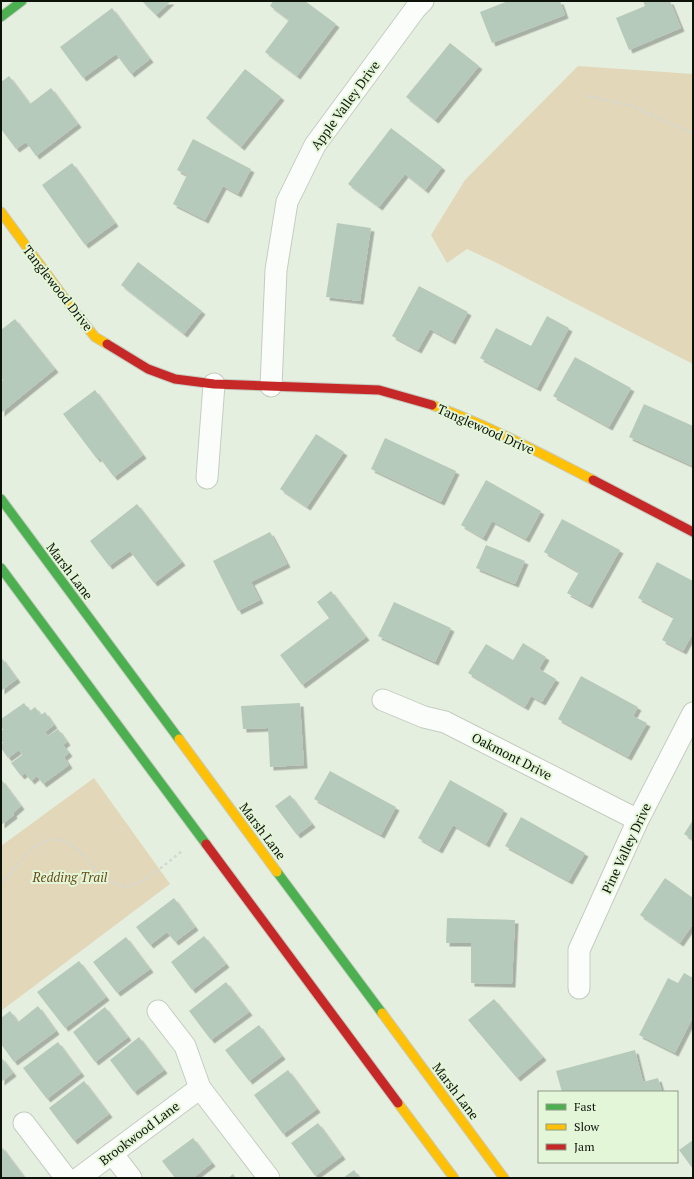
<svg xmlns="http://www.w3.org/2000/svg" width="694" height="1179" font-family="'PT Serif',serif">
<defs>
<filter id="shadow"><feDropShadow dx="3.5" dy="3.5" stdDeviation="0" flood-color="#0004"/></filter>
</defs>
<rect width="100%" height="100%" fill="#e5efdf"/>
<!-- green -->
<path fill="#e2d7b8" d="M 578,66 L 693,74 L 693,364 L 497,263 L 467,249 L 447,263 L 431,235 L 465,180 Z
M 94,778 L 170,884 L 1,1011 L 1,846 Z"/>
<!-- building -->
<path fill="#b6cabb" filter="url(#shadow)" d="M 142,1 L 171,1 L 156,15 Z
M 273,1 L 305,1 L 336,24 L 297,76 L 265,52 L 289,20 L 270,6 Z
M 508,1 L 560,1 L 565,15 L 492,43 L 480,12 Z
M 643,1 L 670,1 L 681,28 L 629,50 L 616,18 L 645,6 Z
M 112,8 L 150,59 L 131,74 L 116,54 L 83,78 L 60,47 Z
M 450,43 L 479,66 L 435,120 L 406,97 Z
M 245,69 L 281,97 L 241,147 L 206,118 Z
M 9,76 L 30,104 L 51,88 L 78,124 L 36,156 L 26,142 L 16,149 L 1,129 L 1,82 Z
M 391,128 L 442,167 L 425,190 L 405,174 L 379,207 L 348,184 Z
M 193,139 L 251,169 L 238,194 L 223,186 L 205,220 L 173,204 L 187,175 L 177,170 Z
M 72,163 L 115,223 L 85,245 L 42,185 Z
M 337,223 L 371,228 L 360,301 L 326,297 Z
M 138,262 L 202,311 L 184,334 L 121,285 Z
M 419,286 L 468,312 L 452,341 L 430,329 L 418,350 L 392,336 Z
M 547,316 L 569,328 L 537,388 L 480,358 L 496,328 L 531,346 Z
M 15,319 L 55,369 L 1,413 L 1,382 L 3,380 L 1,378 L 1,330 Z
M 575,357 L 631,388 L 609,427 L 553,396 Z
M 95,390 L 143,455 L 114,477 L 99,457 L 97,459 L 63,414 Z
M 644,404 L 693,426 L 693,466 L 629,437 Z
M 316,434 L 344,452 L 307,507 L 280,489 Z
M 385,438 L 456,471 L 441,502 L 371,469 Z
M 486,480 L 541,511 L 526,539 L 492,521 L 483,538 L 461,525 Z
M 137,504 L 182,562 L 154,583 L 130,551 L 109,566 L 90,541 Z
M 562,519 L 620,550 L 589,605 L 567,593 L 579,572 L 544,552 Z
M 270,532 L 287,564 L 251,582 L 260,600 L 238,611 L 213,561 Z
M 486,545 L 525,561 L 515,584 L 476,568 Z
M 657,562 L 693,581 L 693,633 L 683,651 L 662,640 L 674,617 L 638,598 Z
M 331,591 L 366,637 L 302,685 L 280,655 L 329,618 L 317,602 Z
M 394,602 L 451,628 L 435,662 L 378,636 Z
M 523,643 L 546,657 L 539,669 L 556,679 L 542,702 L 531,696 L 525,707 L 468,673 L 486,644 L 513,660 Z
M 1,657 L 17,679 L 1,691 Z
M 581,676 L 638,707 L 633,716 L 647,723 L 628,757 L 558,719 Z
M 24,703 L 30,711 L 35,707 L 41,715 L 45,712 L 54,725 L 45,732 L 48,736 L 58,729 L 67,742 L 63,745 L 69,753 L 64,757 L 69,765 L 43,784 L 37,776 L 31,781 L 25,773 L 21,776 L 11,763 L 22,755 L 19,750 L 8,758 L 1,748 L 1,744 L 3,743 L 1,740 L 1,731 L 3,730 L 1,726 L 1,719 Z
M 300,703 L 304,765 L 270,767 L 268,728 L 243,729 L 241,706 Z
M 330,771 L 396,807 L 381,835 L 314,799 Z
M 1,779 L 21,806 L 13,813 L 14,815 L 1,825 Z
M 450,780 L 504,810 L 486,844 L 453,825 L 439,850 L 418,838 Z
M 290,795 L 312,824 L 297,835 L 275,806 Z
M 521,817 L 585,853 L 569,881 L 505,846 Z
M 693,820 L 693,840 L 684,834 Z
M 665,878 L 693,898 L 693,924 L 680,943 L 640,915 Z
M 174,898 L 195,927 L 175,942 L 167,932 L 150,945 L 136,927 Z
M 447,918 L 515,920 L 512,984 L 471,983 L 471,943 L 446,943 Z
M 204,936 L 226,964 L 192,990 L 171,962 Z
M 126,937 L 150,969 L 117,993 L 93,962 Z
M 79,961 L 106,997 L 65,1028 L 37,992 Z
M 684,973 L 693,978 L 693,1017 L 675,1053 L 639,1035 L 668,978 L 678,983 Z
M 226,982 L 249,1012 L 211,1040 L 189,1011 Z
M 494,999 L 543,1057 L 517,1078 L 468,1020 Z
M 38,1006 L 56,1031 L 14,1062 L 1,1044 L 1,1018 L 10,1011 L 18,1022 Z
M 105,1007 L 128,1037 L 95,1062 L 73,1032 Z
M 259,1025 L 282,1056 L 249,1081 L 225,1050 Z
M 139,1037 L 164,1070 L 134,1092 L 110,1060 Z
M 58,1042 L 81,1073 L 47,1099 L 23,1068 Z
M 635,1050 L 643,1082 L 658,1078 L 662,1092 L 562,1092 L 556,1071 Z
M 1,1057 L 13,1073 L 1,1082 Z
M 288,1070 L 317,1109 L 283,1134 L 254,1095 Z
M 84,1081 L 109,1114 L 74,1141 L 49,1108 Z
M 318,1123 L 342,1156 L 315,1176 L 291,1143 Z
M 193,1138 L 212,1163 L 193,1178 L 175,1178 L 162,1161 Z
M 693,1140 L 693,1169 L 679,1150 Z
M 1,1146 L 25,1178 L 1,1178 Z
M 354,1170 L 360,1178 L 343,1178 Z
M 233,1174 L 236,1178 L 228,1178 Z"/>
<g fill="none" stroke-linecap="round" stroke-linejoin="round">
<!-- street casing -->
<g stroke="#c5ccc0" stroke-width="23">
<path id="street" d="M 271,386 L 276,270 L 287,202 L 315,145 L 416,8 L 423,1
M 207,478 L 214,384
M 383,700 L 424,717 L 445,722 L 638,820
M 579,988 L 579,950 L 638,820 L 693,713
M 158,1011 L 185,1046 L 200,1088 L 269,1178
M 24,1123 L 66,1178
M 112,1153 L 131,1178
M 79,1178 L 200,1088"/>
</g>
<!-- fast casing -->
<g stroke="#c5ccc0" stroke-width="11">
<path id="fast" d="M 1,17 L 22,1
M 1,499 L 179,739
M 1,568 L 206,844
M 277,872 L 382,1013"/>
</g>
<!-- slow casing -->
<g stroke="#c5ccc0" stroke-width="11">
<path id="slow" d="M 1,212 L 71,307 L 95,337 L 107,344
M 432,405 C 488,425 540,453 593,480
M 179,739 L 277,872
M 382,1013 L 504,1178
M 398,1103 L 454,1178"/>
</g>
<!-- jam casing -->
<g stroke="#c5ccc0" stroke-width="11">
<path id="jam" d="M 107,344 L 148,369 L 175,379 L 214,384 L 379,390 L 432,405
M 593,480 L 693,532
M 206,844 L 398,1103"/>
</g>
<!-- path -->
<path stroke="#d4d7d2" stroke-width="2.5" stroke-dasharray="3 3" stroke-linecap="butt" d="M 588,96 L 632,106 L 693,134
M 1,883 C 13,872 29,847 45,841 C 81,830 89,880 120,885 C 122,886 126,887 129,886 C 144,884 169,861 182,851"/>
<!-- street -->
<use href="#street" stroke="#fbfdfa" stroke-width="21"/>
<!-- fast -->
<use href="#fast" stroke="#4caf50" stroke-width="9"/>
<!-- slow -->
<use href="#slow" stroke="#ffc107" stroke-width="9"/>
<!-- jam -->
<use href="#jam" stroke="#c62828" stroke-width="9"/>
</g>
<g text-anchor="middle" dominant-baseline="central" stroke-width="4" stroke-linejoin="round" paint-order="stroke">
<!-- street labels -->
<g font-size="13" fill="#0d1309" stroke="#e4f6d8">
<text transform="translate(345 105) rotate(-54)">Apple Valley Drive</text>
<text transform="translate(58 288) rotate(52)">Tanglewood Drive</text>
<text transform="translate(486 429) rotate(24)">Tanglewood Drive</text>
<text transform="translate(70 571) rotate(53)">Marsh Lane</text>
<text transform="translate(512 756) rotate(27)">Oakmont Drive</text>
<text transform="translate(263 831) rotate(53)">Marsh Lane</text>
<text transform="translate(626 848) rotate(-65)">Pine Valley Drive</text>
<text transform="translate(456 1091) rotate(53)">Marsh Lane</text>
<text transform="translate(139 1133) rotate(-37)">Brookwood Lane</text>
</g>
<!-- park labels -->
<g font-size="13" font-style="italic" fill="#684c19" stroke="#e4f6d8">
<text x="70" y="877">Redding Trail</text>
</g>
</g>
<!-- border -->
<rect width="694" height="1179" fill="none" stroke="#0d1309" stroke-width="4"/>
<!-- legend -->
<rect x="538" y="1091" width="140" height="72" fill="#e4f6d8" stroke="#8e9b85"/>
<rect x="546" y="1104" width="20" height="6" fill="#4caf50" stroke="#8e9b85"/>
<text x="574" y="1111" font-size="12" fill="#0d1309">Fast</text>
<rect x="546" y="1124" width="20" height="6" fill="#ffc107" stroke="#8e9b85"/>
<text x="574" y="1131" font-size="12" fill="#0d1309">Slow</text>
<rect x="546" y="1144" width="20" height="6" fill="#c62828" stroke="#8e9b85"/>
<text x="574" y="1151" font-size="12" fill="#0d1309">Jam</text>
</svg>
